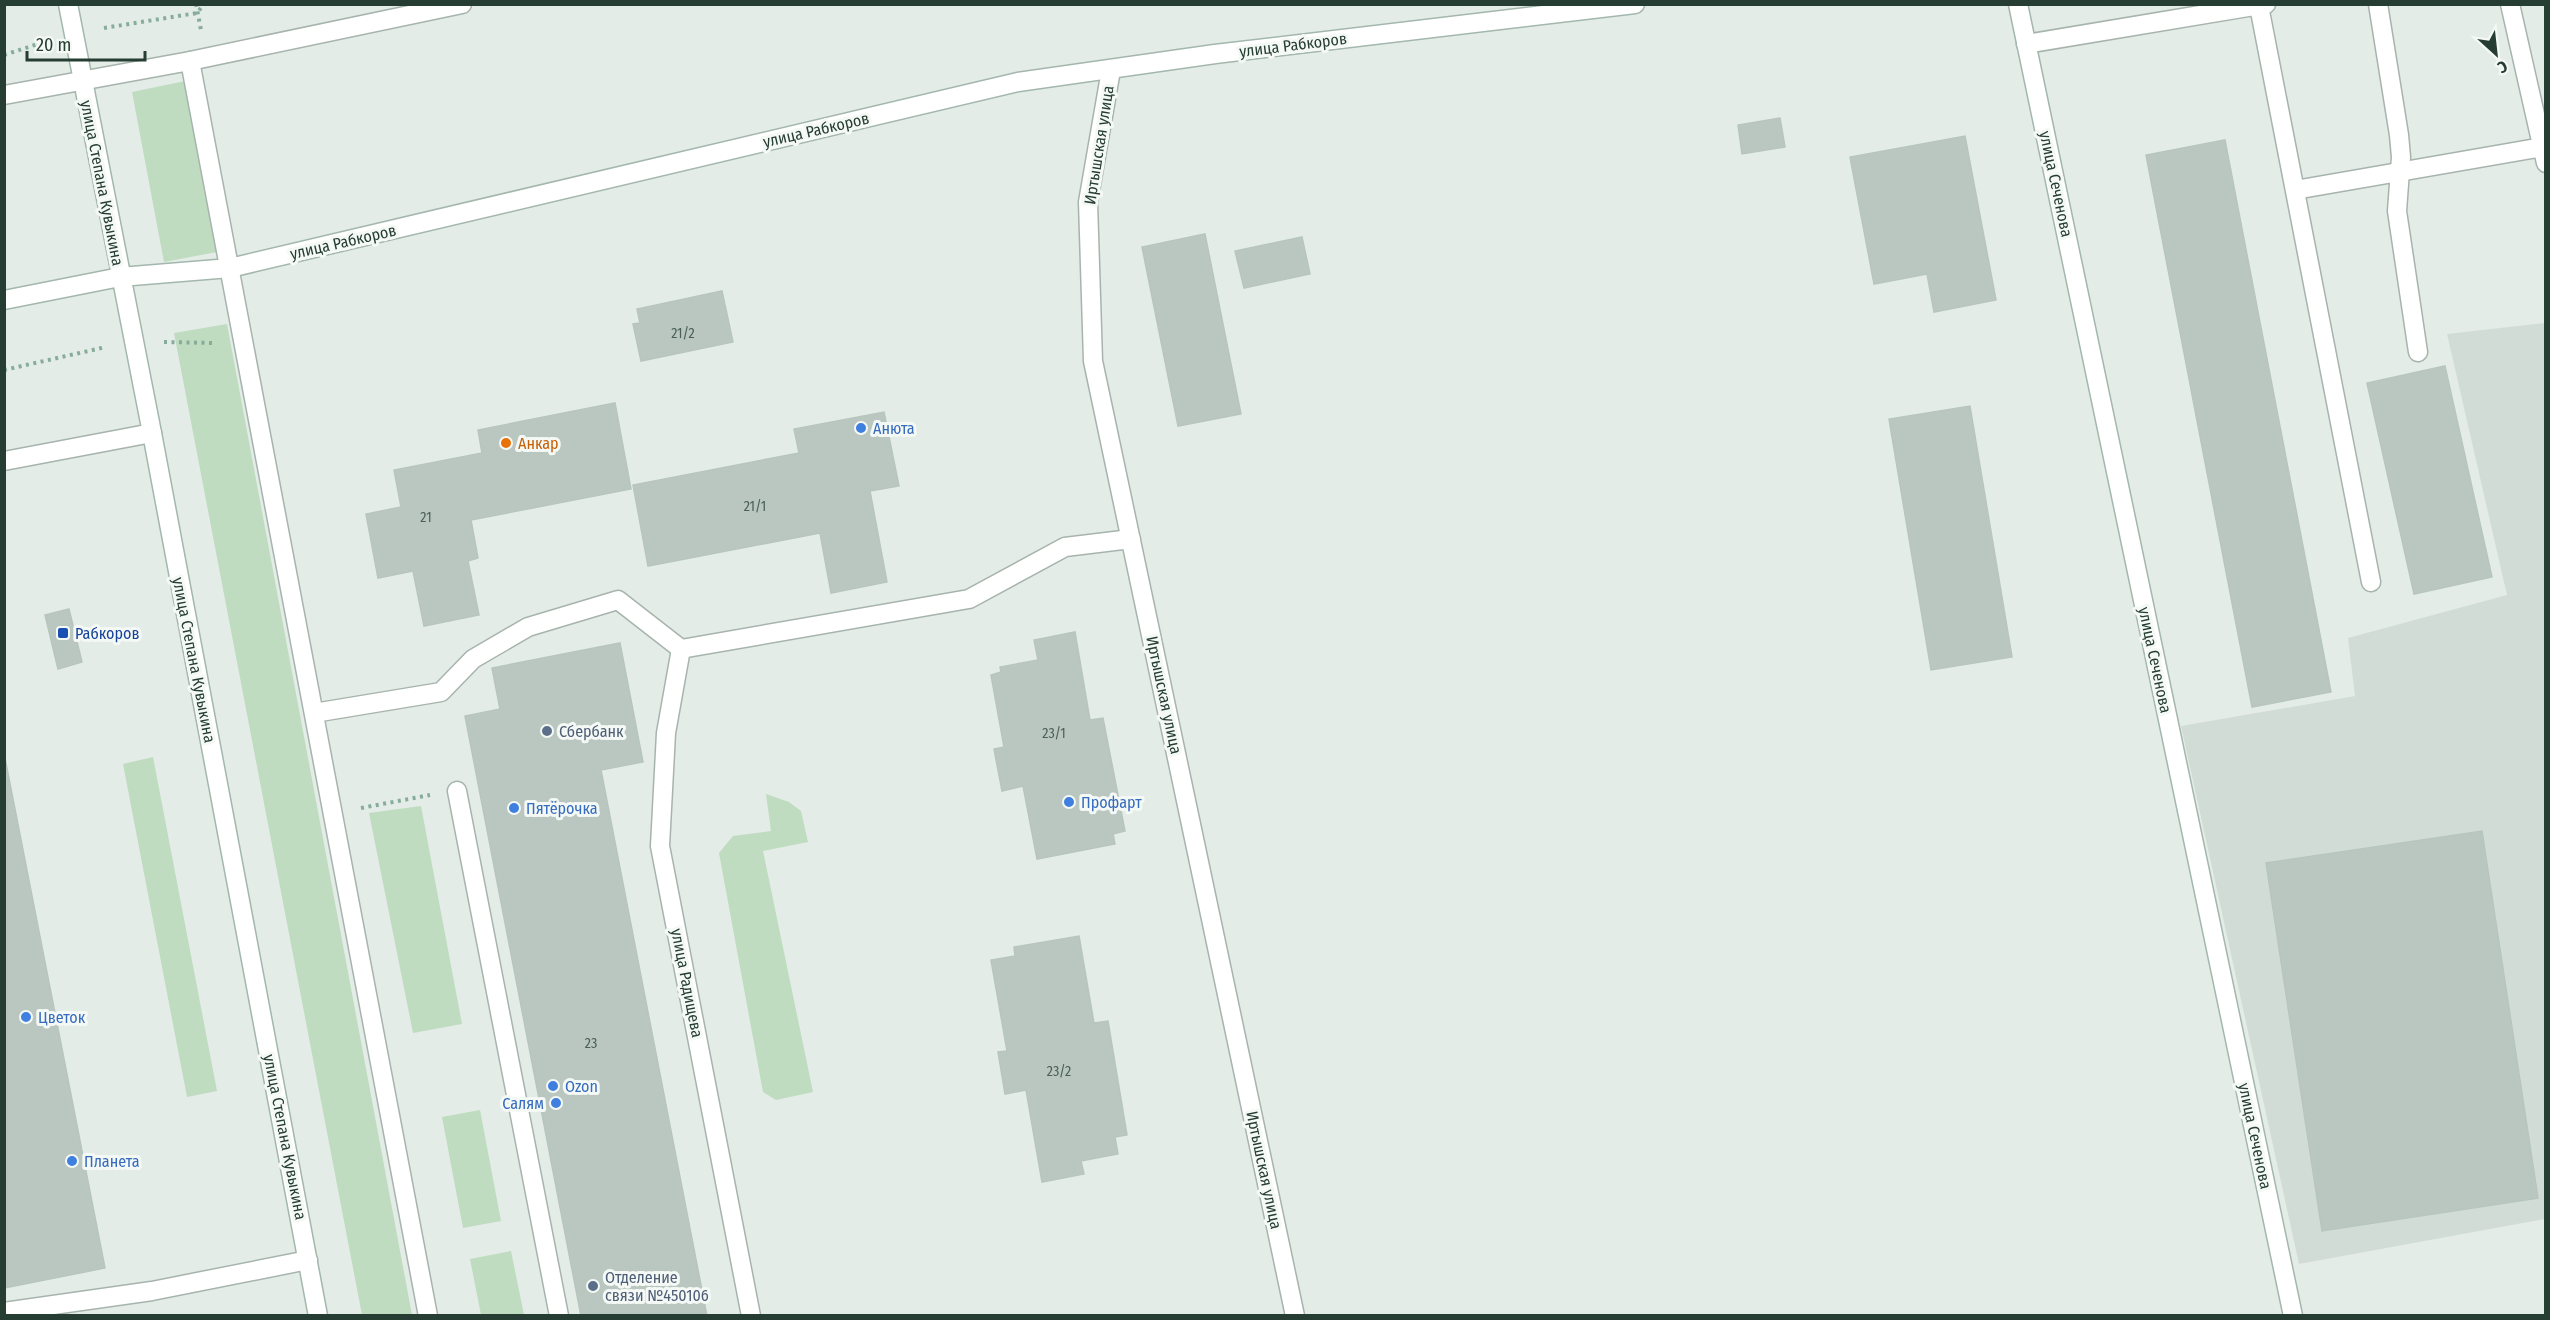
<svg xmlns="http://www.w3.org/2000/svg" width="2550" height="1320" font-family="'Fira Sans Condensed',sans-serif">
<rect width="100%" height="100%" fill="#e4ece7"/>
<!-- built -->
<path fill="#d2dcd6" d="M 2545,323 L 2545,1219 L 2299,1264 L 2181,726 L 2355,696 L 2348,638 L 2507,595 L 2447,334 Z"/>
<!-- green -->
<path fill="#bfdcc1" d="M 185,81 L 217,252 L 164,262 L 132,92 Z
M 227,324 L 412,1315 L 362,1315 L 174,333 Z
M 153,757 L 217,1091 L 187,1097 L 123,764 Z
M 766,794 L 789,802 L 801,811 L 808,842 L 763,851 L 813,1092 L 776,1100 L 763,1092 L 719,853 L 733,836 L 771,831 Z
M 421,806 L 462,1024 L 413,1033 L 369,813 Z
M 480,1110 L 501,1221 L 463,1228 L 442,1117 Z
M 511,1251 L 524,1315 L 481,1315 L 470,1259 Z"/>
<!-- building -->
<path fill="#bac7c0" stroke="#b7c6bd" stroke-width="1.5" d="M 1780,118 L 1785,147 L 1742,154 L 1738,125 Z
M 1965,136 L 1996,300 L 1934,312 L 1927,274 L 1874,284 L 1850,157 Z
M 2225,140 L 2331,692 L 2252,707 L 2146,155 Z
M 1205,234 L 1241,414 L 1178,426 L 1142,247 Z
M 1302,237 L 1310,274 L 1244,288 L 1235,251 Z
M 722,291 L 733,342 L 641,361 L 633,324 L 640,323 L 637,309 Z
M 2445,366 L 2492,577 L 2414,594 L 2367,383 Z
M 615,403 L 631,489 L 471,520 L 478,558 L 468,561 L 479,615 L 424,626 L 413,571 L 378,578 L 366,514 L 401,507 L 394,470 L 482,453 L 478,430 Z
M 1970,406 L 2012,657 L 1931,670 L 1889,419 Z
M 884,412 L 899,486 L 870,491 L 887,582 L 831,593 L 820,533 L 648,566 L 633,485 L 799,453 L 794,429 Z
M 69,609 L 82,662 L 58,669 L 45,615 Z
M 1075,632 L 1090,720 L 1103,718 L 1125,831 L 1113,834 L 1115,844 L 1037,859 L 1023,786 L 1002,791 L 994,749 L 1004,747 L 991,675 L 1001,672 L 1000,667 L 1038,660 L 1034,640 Z
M 620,643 L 643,762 L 601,770 L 707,1316 L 581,1316 L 465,716 L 500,709 L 492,668 Z
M 4,753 L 105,1268 L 4,1288 Z
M 2482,831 L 2538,1198 L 2322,1231 L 2266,863 Z
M 1079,936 L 1094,1023 L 1108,1021 L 1127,1135 L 1115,1137 L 1118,1154 L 1081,1161 L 1084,1174 L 1042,1182 L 1026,1090 L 1005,1094 L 998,1052 L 1007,1051 L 991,960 L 1015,956 L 1014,947 Z"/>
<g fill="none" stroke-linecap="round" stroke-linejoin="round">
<!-- lane casing -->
<g stroke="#a7b4ad" stroke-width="21">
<path id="lane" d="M 2378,4 L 2399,135 L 2401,157 L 2397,211 L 2418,352
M 2510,4 L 2546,163
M 2259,6 L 2371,582
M 2026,44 L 2266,4
M 190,61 L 428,1316
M 1111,70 L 1088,202 L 1093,361 L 1295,1316
M 2295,190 L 2542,147
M 681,649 L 666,733 L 660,846 L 751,1316
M 314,713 L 441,692 L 473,659 L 528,627 L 618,600 L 681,649 L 969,599 L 1065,547 L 1131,539
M 457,791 L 559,1316
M 4,1312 L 152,1291 L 308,1260"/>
</g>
<!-- street casing -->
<g stroke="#a7b4ad" stroke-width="21">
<path id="street" d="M 4,95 L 190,61 L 462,4
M 4,461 L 152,433"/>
</g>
<!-- secondary casing -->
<g stroke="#a3b7ad" stroke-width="21">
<path id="secondary" d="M 68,4 L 152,433 L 318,1316
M 2018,4 L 2293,1316
M 4,300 L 120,277 L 230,268 L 1018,82 L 1215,54 L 1635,4"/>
</g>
<!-- path -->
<path stroke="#87ad9a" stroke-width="4" stroke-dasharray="3 4.5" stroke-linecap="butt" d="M 196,4 L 201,30
M 104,28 L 197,13 L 204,4
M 4,55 L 47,41
M 164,342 L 213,343
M 4,370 L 106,347
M 361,808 L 430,795"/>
<!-- lane -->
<use href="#lane" stroke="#fff" stroke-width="18"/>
<!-- street -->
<use href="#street" stroke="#fff" stroke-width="18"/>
<!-- secondary -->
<use href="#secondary" stroke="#fff" stroke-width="18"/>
</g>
<!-- markers -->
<g fill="#3f7fe0" stroke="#f5f9f6" stroke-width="2">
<circle cx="861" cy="428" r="6"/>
<circle cx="1069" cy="802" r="6"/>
<circle cx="514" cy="808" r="6"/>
<circle cx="26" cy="1017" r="6"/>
<circle cx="553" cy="1086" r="6"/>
<circle cx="556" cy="1103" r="6"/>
<circle cx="72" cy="1161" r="6"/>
</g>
<circle fill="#e8710a" stroke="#f5f9f6" stroke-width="2" cx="506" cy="443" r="6"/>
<rect fill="#1a4fb4" stroke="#f5f9f6" stroke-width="2" x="57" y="627" width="12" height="12" rx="3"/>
<g fill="#5c6f8a" stroke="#f5f9f6" stroke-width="2">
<circle cx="547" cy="731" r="6"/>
<circle cx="593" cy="1286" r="6"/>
</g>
<g text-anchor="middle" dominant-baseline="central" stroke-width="6" stroke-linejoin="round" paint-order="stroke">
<!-- number labels -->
<g font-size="14" fill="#4a6056">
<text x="683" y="333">21/2</text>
<text x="755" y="506">21/1</text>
<text x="426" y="517">21</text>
<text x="1054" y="733">23/1</text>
<text x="591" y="1043">23</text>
<text x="1059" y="1071">23/2</text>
</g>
<!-- street labels -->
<g font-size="16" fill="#253d32" stroke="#f5f9f6">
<text transform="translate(1293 45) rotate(-7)">улица Рабкоров</text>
<text transform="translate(816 130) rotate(-13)">улица Рабкоров</text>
<text transform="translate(1099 145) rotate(-81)">Иртышская улица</text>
<text transform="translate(102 183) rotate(79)">улица Степана Кувыкина</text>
<text transform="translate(2056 184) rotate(78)">улица Сеченова</text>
<text transform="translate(343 242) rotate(-13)">улица Рабкоров</text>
<text transform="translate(194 660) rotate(79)">улица Степана Кувыкина</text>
<text transform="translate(2155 660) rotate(78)">улица Сеченова</text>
<text transform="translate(1164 695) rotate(78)">Иртышская улица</text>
<text transform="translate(687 983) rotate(79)">улица Радищева</text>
<text transform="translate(2255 1136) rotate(78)">улица Сеченова</text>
<text transform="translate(285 1137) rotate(79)">улица Степана Кувыкина</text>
<text transform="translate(1264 1170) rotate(78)">Иртышская улица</text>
</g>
<!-- shop labels -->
<g font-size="16" fill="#366cbe" stroke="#f5f9f6" text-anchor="start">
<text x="873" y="428">Анюта</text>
<text x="1081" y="802">Профарт</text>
<text x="526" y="808">Пятёрочка</text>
<text x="38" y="1017">Цветок</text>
<text x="565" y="1086">Ozon</text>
<text x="544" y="1103" text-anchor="end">Салям</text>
<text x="84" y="1161">Планета</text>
</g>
<!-- food labels -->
<g font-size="16" fill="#c56008" stroke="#f5f9f6" text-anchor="start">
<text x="518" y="443">Анкар</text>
</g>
<!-- transit labels -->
<g font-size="16" fill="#164399" stroke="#f5f9f6" text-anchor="start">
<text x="75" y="633">Рабкоров</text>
</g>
<!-- service labels -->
<g font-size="16" fill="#4e5e75" stroke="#f5f9f6" text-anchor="start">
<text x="559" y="731">Сбербанк</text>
<text x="605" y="1277">Отделение<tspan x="605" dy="18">связи №450106</tspan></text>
</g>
</g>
<!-- border -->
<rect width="2550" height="1320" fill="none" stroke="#253d32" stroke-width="12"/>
<!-- north arrow -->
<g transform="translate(2496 54) rotate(153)" stroke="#f5f9f6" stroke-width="4.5" paint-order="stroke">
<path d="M0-4.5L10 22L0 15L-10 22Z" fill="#253d32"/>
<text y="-9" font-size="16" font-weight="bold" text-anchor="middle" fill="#253d32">С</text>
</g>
<!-- scale -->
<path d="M27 51v9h118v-9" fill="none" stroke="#253d32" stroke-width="3"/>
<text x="36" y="51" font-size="18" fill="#253d32" stroke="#f5f9f6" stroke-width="4.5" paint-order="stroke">20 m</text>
</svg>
